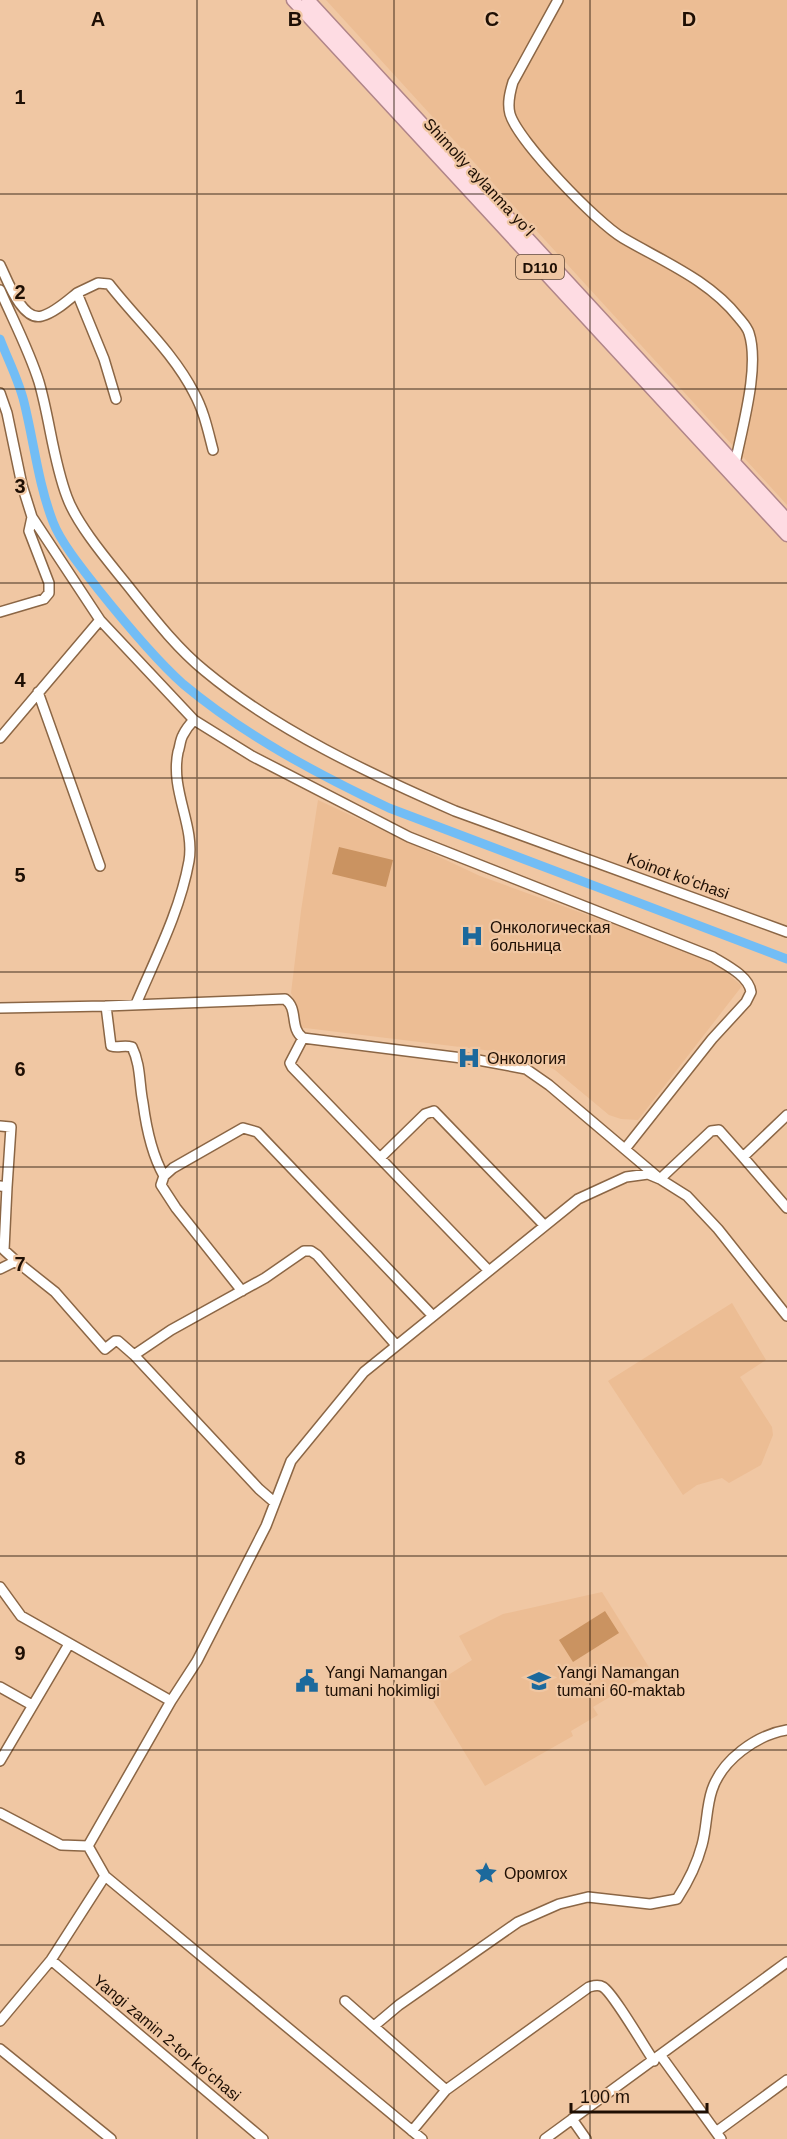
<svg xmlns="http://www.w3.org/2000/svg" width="787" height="2139" font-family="Helvetica,sans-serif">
<rect width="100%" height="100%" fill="#f0c7a3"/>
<!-- built -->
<path fill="#ecbd94" d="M 326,0 L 787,0 L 787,505 L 503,194 Z
M 318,800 L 480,876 L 712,960 L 742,986 L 638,1120 L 621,1119 L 609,1115 L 555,1070 L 537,1060 L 509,1053 L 297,1027 L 296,1004 L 291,993 L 301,911 Z
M 732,1303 L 766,1360 L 740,1377 L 772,1427 L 773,1435 L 761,1465 L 729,1483 L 722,1478 L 697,1485 L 683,1495 L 608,1381 Z
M 602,1592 L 652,1672 L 593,1707 L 598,1715 L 571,1731 L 573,1736 L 485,1786 L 426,1689 L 472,1660 L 459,1636 L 503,1614 Z"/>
<!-- green -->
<path fill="#ca9361" d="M 339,847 L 393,860 L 386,887 L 332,874 Z
M 605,1611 L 619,1633 L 573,1662 L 559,1640 Z"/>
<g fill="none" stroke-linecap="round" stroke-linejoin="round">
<!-- canal -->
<path stroke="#72bdf5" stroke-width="9" d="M 0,339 C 8,360 19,381 24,402 C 34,442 38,483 53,522 C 61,543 84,571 98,589 C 122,619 155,659 183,684 C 244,735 317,774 389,808 L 787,959"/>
<!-- minor casing -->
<g stroke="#8b6645" stroke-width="12">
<path id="minor" d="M 558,0 L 513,82 C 510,92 507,103 510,114 C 518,141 597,223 623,238 C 664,262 709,280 739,318 C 743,323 747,327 749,333 C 760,367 742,428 735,464
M 0,265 C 7,279 22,322 42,316 C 54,313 67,301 77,293 L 104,359 L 116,399
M 0,290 C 13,320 29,350 39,382 C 50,420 53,460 67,497 C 76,522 103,555 120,576 C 147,609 172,644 205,671 C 276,730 370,774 455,811 L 787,932
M 77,293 L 98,283 L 109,284 C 137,320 173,352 194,393 C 204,411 208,431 213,450
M 0,393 L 7,413 L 22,485 L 32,517 L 100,620 L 194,720 L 252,756 L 409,837 L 713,957 C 726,965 749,976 751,992 L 746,1002 L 712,1039 L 625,1149
M 0,612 L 44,599 L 49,593 L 49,583 L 29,531 L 32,517
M 38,692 L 100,866
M 0,738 L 100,620
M 136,1004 C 156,957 180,911 189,861 C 195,825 170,791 178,752 C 180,747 180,740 183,735 C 186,729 190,724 194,720
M 106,1006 L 111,1046 C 118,1048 124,1045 132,1047 C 141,1065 139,1084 143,1103 C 146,1126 152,1155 164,1176
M 0,1008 L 106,1006 L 285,999 C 299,1009 289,1028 303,1038 L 478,1060 L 526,1069 L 549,1085 L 660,1179 L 687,1196 L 718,1229 L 787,1316
M 303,1038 L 290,1063 L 292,1067 L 489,1271
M 0,1126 L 11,1127 L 7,1187
M 743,1157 L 787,1208
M 380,1158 L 425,1114 L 434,1111 L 544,1225
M 660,1179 L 711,1131 L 719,1130 L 743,1157 L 787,1115
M 0,1186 L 7,1187 L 4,1250 L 16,1261
M 0,1269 L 16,1261 L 55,1292 L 105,1349 L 115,1341 L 118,1341 L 134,1355 L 259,1489 L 274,1502
M 242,1291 L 176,1208 L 161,1185 L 164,1176 L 173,1168 L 243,1128 L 257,1132 L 432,1315
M 134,1355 L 171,1330 L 265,1278 L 304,1251 L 311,1251 L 317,1255 L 396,1345
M 0,1587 L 21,1616 L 171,1701
M 0,1687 L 32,1705
M 0,1761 L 69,1644
M 0,1813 L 61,1845 L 88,1846
M 51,1960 L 263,2139
M 345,2001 L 446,2090 L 412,2131
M 0,2021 L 51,1960 L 105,1876
M 374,2026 L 399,2005 L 518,1922 L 559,1904 L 588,1897 L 650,1904 L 677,1899 C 688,1882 697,1864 702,1845 C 707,1827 706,1808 712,1790 C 722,1760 756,1735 787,1730
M 0,2049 L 111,2139
M 661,2056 L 721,2139
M 446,2090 L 589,1987 C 593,1986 598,1984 603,1987 C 613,1993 645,2048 654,2061
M 572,2119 L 586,2139
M 716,2132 L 787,2080
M 422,2139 L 105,1876 L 88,1846 L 171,1701 L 197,1661 L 266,1526 L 291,1461 L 364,1372 L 578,1199 L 626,1177 L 648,1174 L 660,1179
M 545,2139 L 787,1962"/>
</g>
<!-- major casing -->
<g stroke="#b08589" stroke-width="15">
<path id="major" d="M 293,0 L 787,535
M 308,0 L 787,520"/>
</g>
<!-- minor -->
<use href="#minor" stroke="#fff" stroke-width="9"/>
<!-- major -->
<use href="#major" stroke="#fedce3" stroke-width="12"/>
</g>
<!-- grid -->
<path fill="none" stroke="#1e0f04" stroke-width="1.5" stroke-opacity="0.55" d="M 197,0 L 197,2139M 394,0 L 394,2139M 590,0 L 590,2139M 0,194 L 787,194M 0,389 L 787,389M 0,583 L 787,583M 0,778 L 787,778M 0,972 L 787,972M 0,1167 L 787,1167M 0,1361 L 787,1361M 0,1556 L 787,1556M 0,1750 L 787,1750M 0,1945 L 787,1945"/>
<!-- icons -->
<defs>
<g id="hospital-bare" transform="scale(1.8)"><path d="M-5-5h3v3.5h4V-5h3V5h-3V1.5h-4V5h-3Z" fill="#1c699c" stroke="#f0c7a3" stroke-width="2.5" paint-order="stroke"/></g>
<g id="civic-bare" transform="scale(1.8)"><path d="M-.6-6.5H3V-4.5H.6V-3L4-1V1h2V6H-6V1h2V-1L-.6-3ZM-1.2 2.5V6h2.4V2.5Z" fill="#1c699c" stroke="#f0c7a3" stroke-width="2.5" paint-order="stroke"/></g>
<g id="school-bare" transform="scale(1.8)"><path d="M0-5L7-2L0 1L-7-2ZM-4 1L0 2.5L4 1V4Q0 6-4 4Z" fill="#1c699c" stroke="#f0c7a3" stroke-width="2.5" paint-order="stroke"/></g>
<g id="sight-bare" transform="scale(1.8)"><path d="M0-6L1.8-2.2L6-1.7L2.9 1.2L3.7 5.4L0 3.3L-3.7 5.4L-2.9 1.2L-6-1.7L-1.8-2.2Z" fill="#1c699c" stroke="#f0c7a3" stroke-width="2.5" paint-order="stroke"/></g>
</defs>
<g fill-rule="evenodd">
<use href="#hospital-bare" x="472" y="936"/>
<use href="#hospital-bare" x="469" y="1058"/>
<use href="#civic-bare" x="307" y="1681"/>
<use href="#school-bare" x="539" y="1681"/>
<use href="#sight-bare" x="486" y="1873"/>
</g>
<g text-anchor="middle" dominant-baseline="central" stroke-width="4.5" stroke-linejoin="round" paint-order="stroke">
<!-- shield labels -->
<rect fill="#f0c7a3" stroke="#5d4634" stroke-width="1.5" x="516" y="255" width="48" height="24" rx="4.5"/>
<g font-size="15" font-weight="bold" fill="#1e0f04">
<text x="540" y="267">D110</text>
</g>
<!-- street labels -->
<g font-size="16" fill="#1e0f04" stroke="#f0c7a3">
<text transform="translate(479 177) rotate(47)">Shimoliy aylanma yoʻl</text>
<text transform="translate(678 876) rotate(20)">Koinot koʻchasi</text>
<text transform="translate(167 2038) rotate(40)">Yangi zamin 2-tor koʻchasi</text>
</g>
<!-- poi labels -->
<g font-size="16" fill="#1e0f04" stroke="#f0c7a3" text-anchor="start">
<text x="490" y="927">Онкологическая<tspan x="490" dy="18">больница</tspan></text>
<text x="487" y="1058">Онкология</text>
<text x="325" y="1672">Yangi Namangan<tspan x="325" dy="18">tumani hokimligi</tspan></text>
<text x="557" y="1672">Yangi Namangan<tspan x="557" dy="18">tumani 60-maktab</tspan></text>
<text x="504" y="1873">Оромгох</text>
</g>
</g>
<g font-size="20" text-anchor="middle" font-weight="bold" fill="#1e0f04" stroke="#f0c7a3" stroke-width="4.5" stroke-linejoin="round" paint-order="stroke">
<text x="98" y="26">A</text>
<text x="295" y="26">B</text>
<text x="492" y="26">C</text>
<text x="689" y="26">D</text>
<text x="20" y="104">1</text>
<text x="20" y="299">2</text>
<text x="20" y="493">3</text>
<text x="20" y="687">4</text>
<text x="20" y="882">5</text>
<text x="20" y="1076">6</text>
<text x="20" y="1271">7</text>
<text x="20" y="1465">8</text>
<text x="20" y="1660">9</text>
</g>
<!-- scale -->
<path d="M571 2103v9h136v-9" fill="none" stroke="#1e0f04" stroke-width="3"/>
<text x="580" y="2103" font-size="18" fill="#1e0f04" stroke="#f0c7a3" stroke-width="4.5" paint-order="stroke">100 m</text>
</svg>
